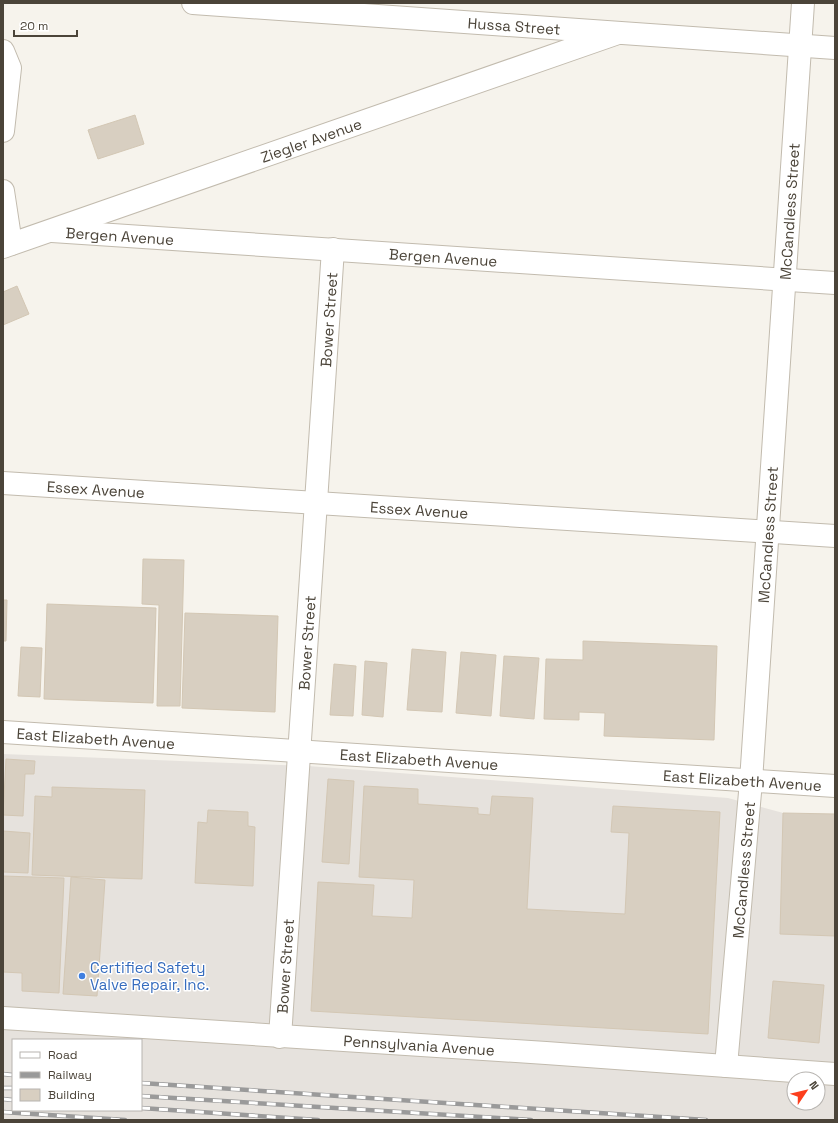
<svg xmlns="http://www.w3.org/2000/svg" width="838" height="1123" font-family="'Space Grotesk',sans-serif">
<rect width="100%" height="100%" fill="#f6f3ec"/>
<!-- industrial -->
<path fill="#e6e2dd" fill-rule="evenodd" d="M 3,754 L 308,766 L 728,798 L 835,827 L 835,1120 L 3,1120 ZM 13,1040 L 141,1040 L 141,1110 L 13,1110 ZM 794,1079 L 818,1079 L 818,1103 L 794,1103 Z"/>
<!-- building -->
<path fill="#d8cfc1" stroke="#d3c7b4" d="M 135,115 L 144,144 L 98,159 L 88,130 Z
M 17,286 L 29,314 L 3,325 L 3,292 Z
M 143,559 L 184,560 L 180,706 L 157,706 L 159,605 L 142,604 Z
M 3,600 L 7,600 L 6,641 L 3,641 Z
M 47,604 L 156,608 L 153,703 L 44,699 Z
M 185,613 L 278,616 L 275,712 L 182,708 Z
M 583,641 L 717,646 L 714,740 L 604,736 L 605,713 L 579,712 L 579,720 L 544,719 L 546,659 L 583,660 Z
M 21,647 L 42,648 L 40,697 L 18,696 Z
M 412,649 L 446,652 L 442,712 L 407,710 Z
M 461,652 L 496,655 L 491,716 L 456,713 Z
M 504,656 L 539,658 L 534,719 L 500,716 Z
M 365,661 L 387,663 L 383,717 L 362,715 Z
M 334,664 L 356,666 L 353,716 L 330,715 Z
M 6,759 L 35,761 L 34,774 L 25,774 L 23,816 L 3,815 Z
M 328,779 L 354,781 L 349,864 L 322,862 Z
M 364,786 L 418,789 L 418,804 L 478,808 L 478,814 L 490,815 L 492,796 L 533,798 L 527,909 L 625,914 L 629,833 L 611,832 L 613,806 L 720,812 L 708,1034 L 311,1011 L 318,882 L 374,885 L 372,916 L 412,918 L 414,880 L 359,877 Z
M 52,787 L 145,790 L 142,879 L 32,875 L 35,796 L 52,797 Z
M 208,810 L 248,812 L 248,826 L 255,827 L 253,886 L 195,883 L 198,822 L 207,823 Z
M 783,813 L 835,814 L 835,936 L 780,934 Z
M 3,831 L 30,833 L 28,873 L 3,872 Z
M 3,876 L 64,878 L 59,993 L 22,991 L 22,973 L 3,972 Z
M 71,877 L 105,880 L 97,996 L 63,994 Z
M 773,981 L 824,985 L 819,1043 L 768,1038 Z"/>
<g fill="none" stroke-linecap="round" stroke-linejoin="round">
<!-- minor casing -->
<g stroke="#c2bbae" stroke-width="24">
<g id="minor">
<path id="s1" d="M 193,3 L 835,48"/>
<path d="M 3,51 L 10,68 L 3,131"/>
<path d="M 3,191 L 11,244"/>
<path id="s2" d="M 52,231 L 835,283"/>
<path id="s3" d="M 3,247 L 618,33"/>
<path id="s4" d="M 3,483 L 835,536"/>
<path id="s5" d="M 3,732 L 835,786"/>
<path id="s6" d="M 3,1018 L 546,1053 L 835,1074"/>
<path id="s7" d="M 280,1037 L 333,249"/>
<path id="s8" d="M 726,1066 L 751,781 L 803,3"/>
</g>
</g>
<!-- minor -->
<use href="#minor" stroke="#fff" stroke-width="22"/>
<!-- rail casing -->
<g stroke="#9a9a9a" stroke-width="4.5">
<path id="rail" d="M 3,1074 L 13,1075
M 141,1083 L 706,1120
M 3,1088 L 13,1088
M 141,1096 L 531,1120
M 3,1099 L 13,1100
M 141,1108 L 318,1120
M 3,1112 L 125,1120"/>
</g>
<!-- rail -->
<use href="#rail" stroke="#fff" stroke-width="3" stroke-dasharray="9" stroke-linecap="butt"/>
</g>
<!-- markers -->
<circle fill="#3f7fe0" stroke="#fff" stroke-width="1.5" cx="82" cy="976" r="4"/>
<g text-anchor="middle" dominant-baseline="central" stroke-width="3" stroke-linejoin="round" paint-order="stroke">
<!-- street labels -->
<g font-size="15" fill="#4b4439" stroke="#fff">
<text stroke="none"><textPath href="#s1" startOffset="322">Hussa Street</textPath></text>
<text stroke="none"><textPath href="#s3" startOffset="326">Ziegler Avenue</textPath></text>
<text stroke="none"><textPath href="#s8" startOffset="857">McCandless Street</textPath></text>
<text stroke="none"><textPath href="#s2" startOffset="68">Bergen Avenue</textPath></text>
<text stroke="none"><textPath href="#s2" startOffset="392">Bergen Avenue</textPath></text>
<text stroke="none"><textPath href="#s7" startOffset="719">Bower Street</textPath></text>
<text stroke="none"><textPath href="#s4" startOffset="93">Essex Avenue</textPath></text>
<text stroke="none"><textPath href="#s4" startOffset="417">Essex Avenue</textPath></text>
<text stroke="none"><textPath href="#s8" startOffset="533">McCandless Street</textPath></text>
<text stroke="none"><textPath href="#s7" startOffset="395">Bower Street</textPath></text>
<text stroke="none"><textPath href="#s5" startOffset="93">East Elizabeth Avenue</textPath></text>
<text stroke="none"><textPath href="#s5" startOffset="417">East Elizabeth Avenue</textPath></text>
<text stroke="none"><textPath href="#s5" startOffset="741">East Elizabeth Avenue</textPath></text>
<text stroke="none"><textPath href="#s8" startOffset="197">McCandless Street</textPath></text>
<text stroke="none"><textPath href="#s7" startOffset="71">Bower Street</textPath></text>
<text stroke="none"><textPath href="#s6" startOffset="417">Pennsylvania Avenue</textPath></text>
</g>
<!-- shop labels -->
<g font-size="15" fill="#366cbe" stroke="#fff" text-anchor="start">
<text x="90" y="967">Certified Safety<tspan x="90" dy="17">Valve Repair, Inc.</tspan></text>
</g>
</g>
<!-- border -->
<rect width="838" height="1123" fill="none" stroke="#4b4439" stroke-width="8"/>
<!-- legend -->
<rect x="12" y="1039" width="130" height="72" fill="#ffffff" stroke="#b7b4b0"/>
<rect x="20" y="1052" width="20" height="6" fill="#ffffff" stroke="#b7b4b0"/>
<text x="48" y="1059" font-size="12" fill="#4b4439">Road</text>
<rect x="20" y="1072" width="20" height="6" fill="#9a9a9a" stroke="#b7b4b0"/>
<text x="48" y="1079" font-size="12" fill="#4b4439">Railway</text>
<rect x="20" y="1089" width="20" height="12" fill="#d8cfc1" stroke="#b7b4b0"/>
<text x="48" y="1099" font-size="12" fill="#4b4439">Building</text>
<!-- north arrow -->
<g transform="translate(806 1091) rotate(55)"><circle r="19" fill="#ffffff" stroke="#b7b4b0"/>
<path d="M0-3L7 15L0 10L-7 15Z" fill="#fc3f1d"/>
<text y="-6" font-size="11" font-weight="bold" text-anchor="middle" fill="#4b4439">N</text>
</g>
<!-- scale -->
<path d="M14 30v6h63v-6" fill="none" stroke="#4b4439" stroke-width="2"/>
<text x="20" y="30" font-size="12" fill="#4b4439" stroke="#ffffff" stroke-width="3" paint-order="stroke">20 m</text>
</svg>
